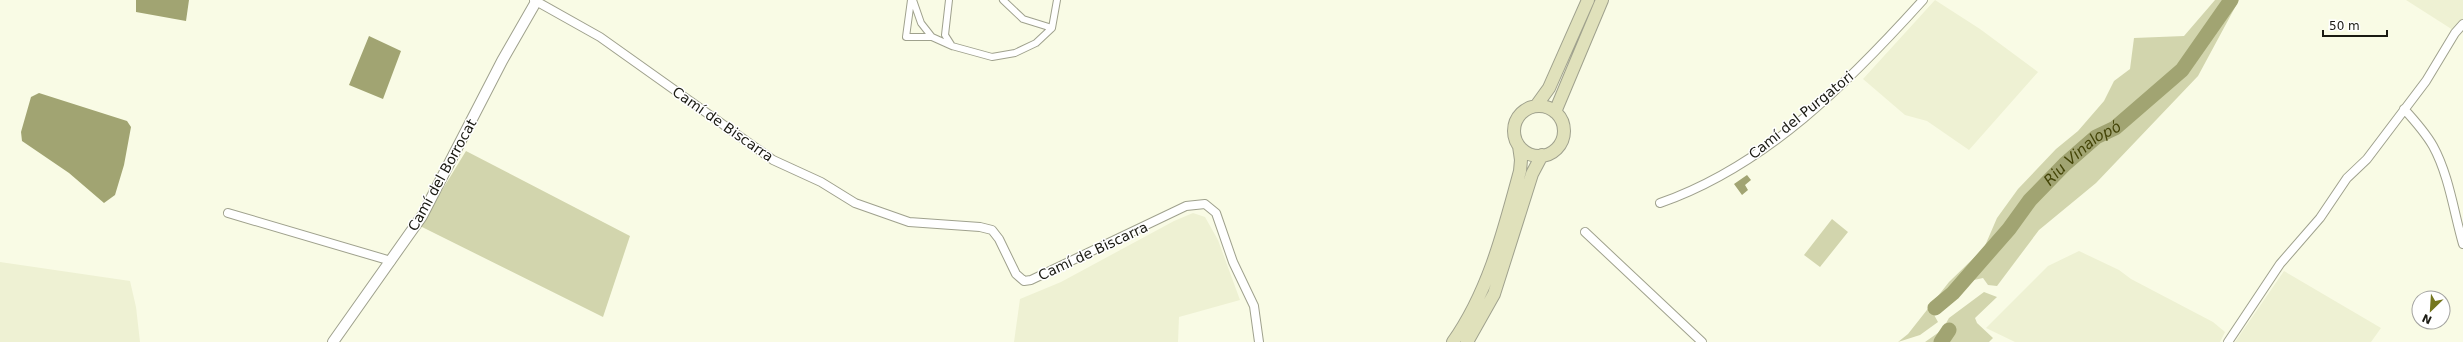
<svg xmlns="http://www.w3.org/2000/svg" width="2463" height="342" font-family="'DejaVu Sans',sans-serif">
<rect width="100%" height="100%" fill="#f9fbe5"/>
<!-- built -->
<path fill="#eef1d3" d="M 1935,0 L 1980,29 L 2038,72 L 1969,150 L 1927,121 L 1905,115 L 1863,79 Z
M 2406,0 L 2463,0 L 2463,19 L 2453,30 Z
M 1193,213 L 1205,217 L 1218,240 L 1240,300 L 1179,317 L 1178,342 L 1014,342 L 1020,299 L 1061,282 L 1174,221 Z
M 2079,251 L 2119,270 L 2131,279 L 2213,322 L 2225,332 L 2220,342 L 2015,342 L 1986,328 L 2048,266 Z
M 0,262 L 130,281 L 136,307 L 140,342 L 0,342 Z
M 2284,271 L 2381,328 L 2371,342 L 2235,342 Z"/>
<!-- green -->
<path fill="#d2d5ad" d="M 2215,0 L 2239,0 L 2198,76 L 2096,183 L 2039,230 L 1997,286 L 1988,285 L 1983,278 L 1974,280 L 1933,313 L 1938,322 L 1920,335 L 1898,342 L 1908,334 L 1949,282 L 1984,248 L 1997,218 L 2018,189 L 2056,149 L 2078,131 L 2104,101 L 2114,81 L 2130,69 L 2134,38 L 2184,36 Z
M 466,151 L 630,236 L 603,317 L 420,226 Z
M 1832,219 L 1848,232 L 1820,267 L 1804,255 Z
M 1984,292 L 1997,297 L 1975,318 L 1977,323 L 1993,338 L 1989,342 L 1925,342 L 1942,330 L 1949,318 Z"/>
<!-- water -->
<path fill="#a1a472" d="M 136,0 L 189,0 L 186,21 L 136,12 Z
M 369,36 L 401,51 L 383,99 L 349,85 Z
M 39,93 L 127,121 L 131,127 L 124,165 L 115,195 L 104,203 L 69,173 L 22,141 L 21,132 L 31,97 Z
M 1747,175 L 1751,180 L 1745,185 L 1748,190 L 1742,195 L 1734,184 Z"/>
<g fill="none" stroke-linecap="round" stroke-linejoin="round">
<!-- river -->
<g stroke="#a1a472" stroke-width="15">
<path id="s1" d="M 1935,308 L 1953,293 L 2009,229 L 2030,200 L 2065,164 L 2096,137 L 2115,128 L 2182,70 L 2231,0"/>
<path d="M 1941,342 L 1949,330"/>
</g>
<!-- pedestrian casing -->
<g stroke="#9fa18d" stroke-width="8">
<path id="pedestrian" d="M 911,0 L 906,37 L 932,37 L 952,46
M 913,0 L 921,23 L 932,37
M 949,0 L 945,35 L 952,46 L 992,57 L 1015,53 L 1036,43 L 1052,28 L 1057,0
M 1003,0 L 1023,19 L 1052,28"/>
</g>
<!-- minor casing -->
<g stroke="#9fa18d" stroke-width="10">
<path id="minor" d="M 534,0 L 600,37 L 773,160 L 821,182 L 855,203 L 909,222 L 980,227 L 992,230 L 999,239 L 1016,274 L 1024,281 L 1031,280 L 1186,206 L 1205,204 L 1216,213 L 1233,262 L 1254,306 L 1259,342
M 2404,109 C 2415,121 2425,132 2433,146 C 2449,175 2454,213 2463,244
M 1660,203 C 1766,166 1849,82 1923,0
M 228,213 L 391,261
M 1585,232 L 1702,342
M 2228,342 L 2280,264 L 2320,218 L 2347,178 L 2367,159 L 2426,81 L 2455,33 L 2463,24"/>
</g>
<!-- tertiary casing -->
<g stroke="#9fa18d" stroke-width="12">
<path id="tertiary" d="M 333,342 L 422,216 L 502,61 L 537,0"/>
</g>
<!-- secondary casing -->
<g stroke="#9fa18d" stroke-width="14">
<path id="secondary" d="M 1536,106 L 1549,88 L 1588,0
M1514 131a25 25 0 1 1 50 0a25 25 0 1 1-50 0Z
M 1555,112 L 1602,0
M 1453,342 C 1489,291 1504,230 1520,171 L 1521,160 L 1519,146
M 1467,342 L 1494,294 L 1532,174 L 1542,155"/>
</g>
<!-- pedestrian -->
<use href="#pedestrian" stroke="#fff" stroke-width="6"/>
<!-- minor -->
<use href="#minor" stroke="#fff" stroke-width="8"/>
<!-- tertiary -->
<use href="#tertiary" stroke="#fff" stroke-width="10"/>
<!-- secondary -->
<use href="#secondary" stroke="#e0e1bb" stroke-width="12"/>
</g>
<g text-anchor="middle" dominant-baseline="central" stroke-width="3" stroke-linejoin="round" paint-order="stroke">
<!-- street labels -->
<g font-size="14" fill="#1a1a12" stroke="#fff">
<text transform="translate(1801 115) rotate(-39)">Camí del Purgatori</text>
<text transform="translate(723 124) rotate(35)">Camí de Biscarra</text>
<text transform="translate(442 175) rotate(-61)">Camí del Borrocat</text>
<text transform="translate(1093 251) rotate(-25)">Camí de Biscarra</text>
</g>
<!-- water labels -->
<g font-size="15" font-style="italic" fill="#444507" stroke="#fff">
<text stroke="none"><textPath href="#s1" startOffset="215">Riu Vinalopó</textPath></text>
</g>
</g>
<!-- north arrow -->
<g transform="translate(2431 310) rotate(205)"><circle r="19" fill="#ffffff" stroke="#a3a3a0"/>
<path d="M0-3L7 15L0 10L-7 15Z" fill="#75771f"/>
<text y="-6" font-size="11" font-weight="bold" text-anchor="middle" fill="#1a1a12">N</text>
</g>
<!-- scale -->
<path d="M2323 30v6h64v-6" fill="none" stroke="#1a1a12" stroke-width="2"/>
<text x="2329" y="30" font-size="12" fill="#1a1a12" stroke="#ffffff" stroke-width="3" paint-order="stroke">50 m</text>
</svg>
